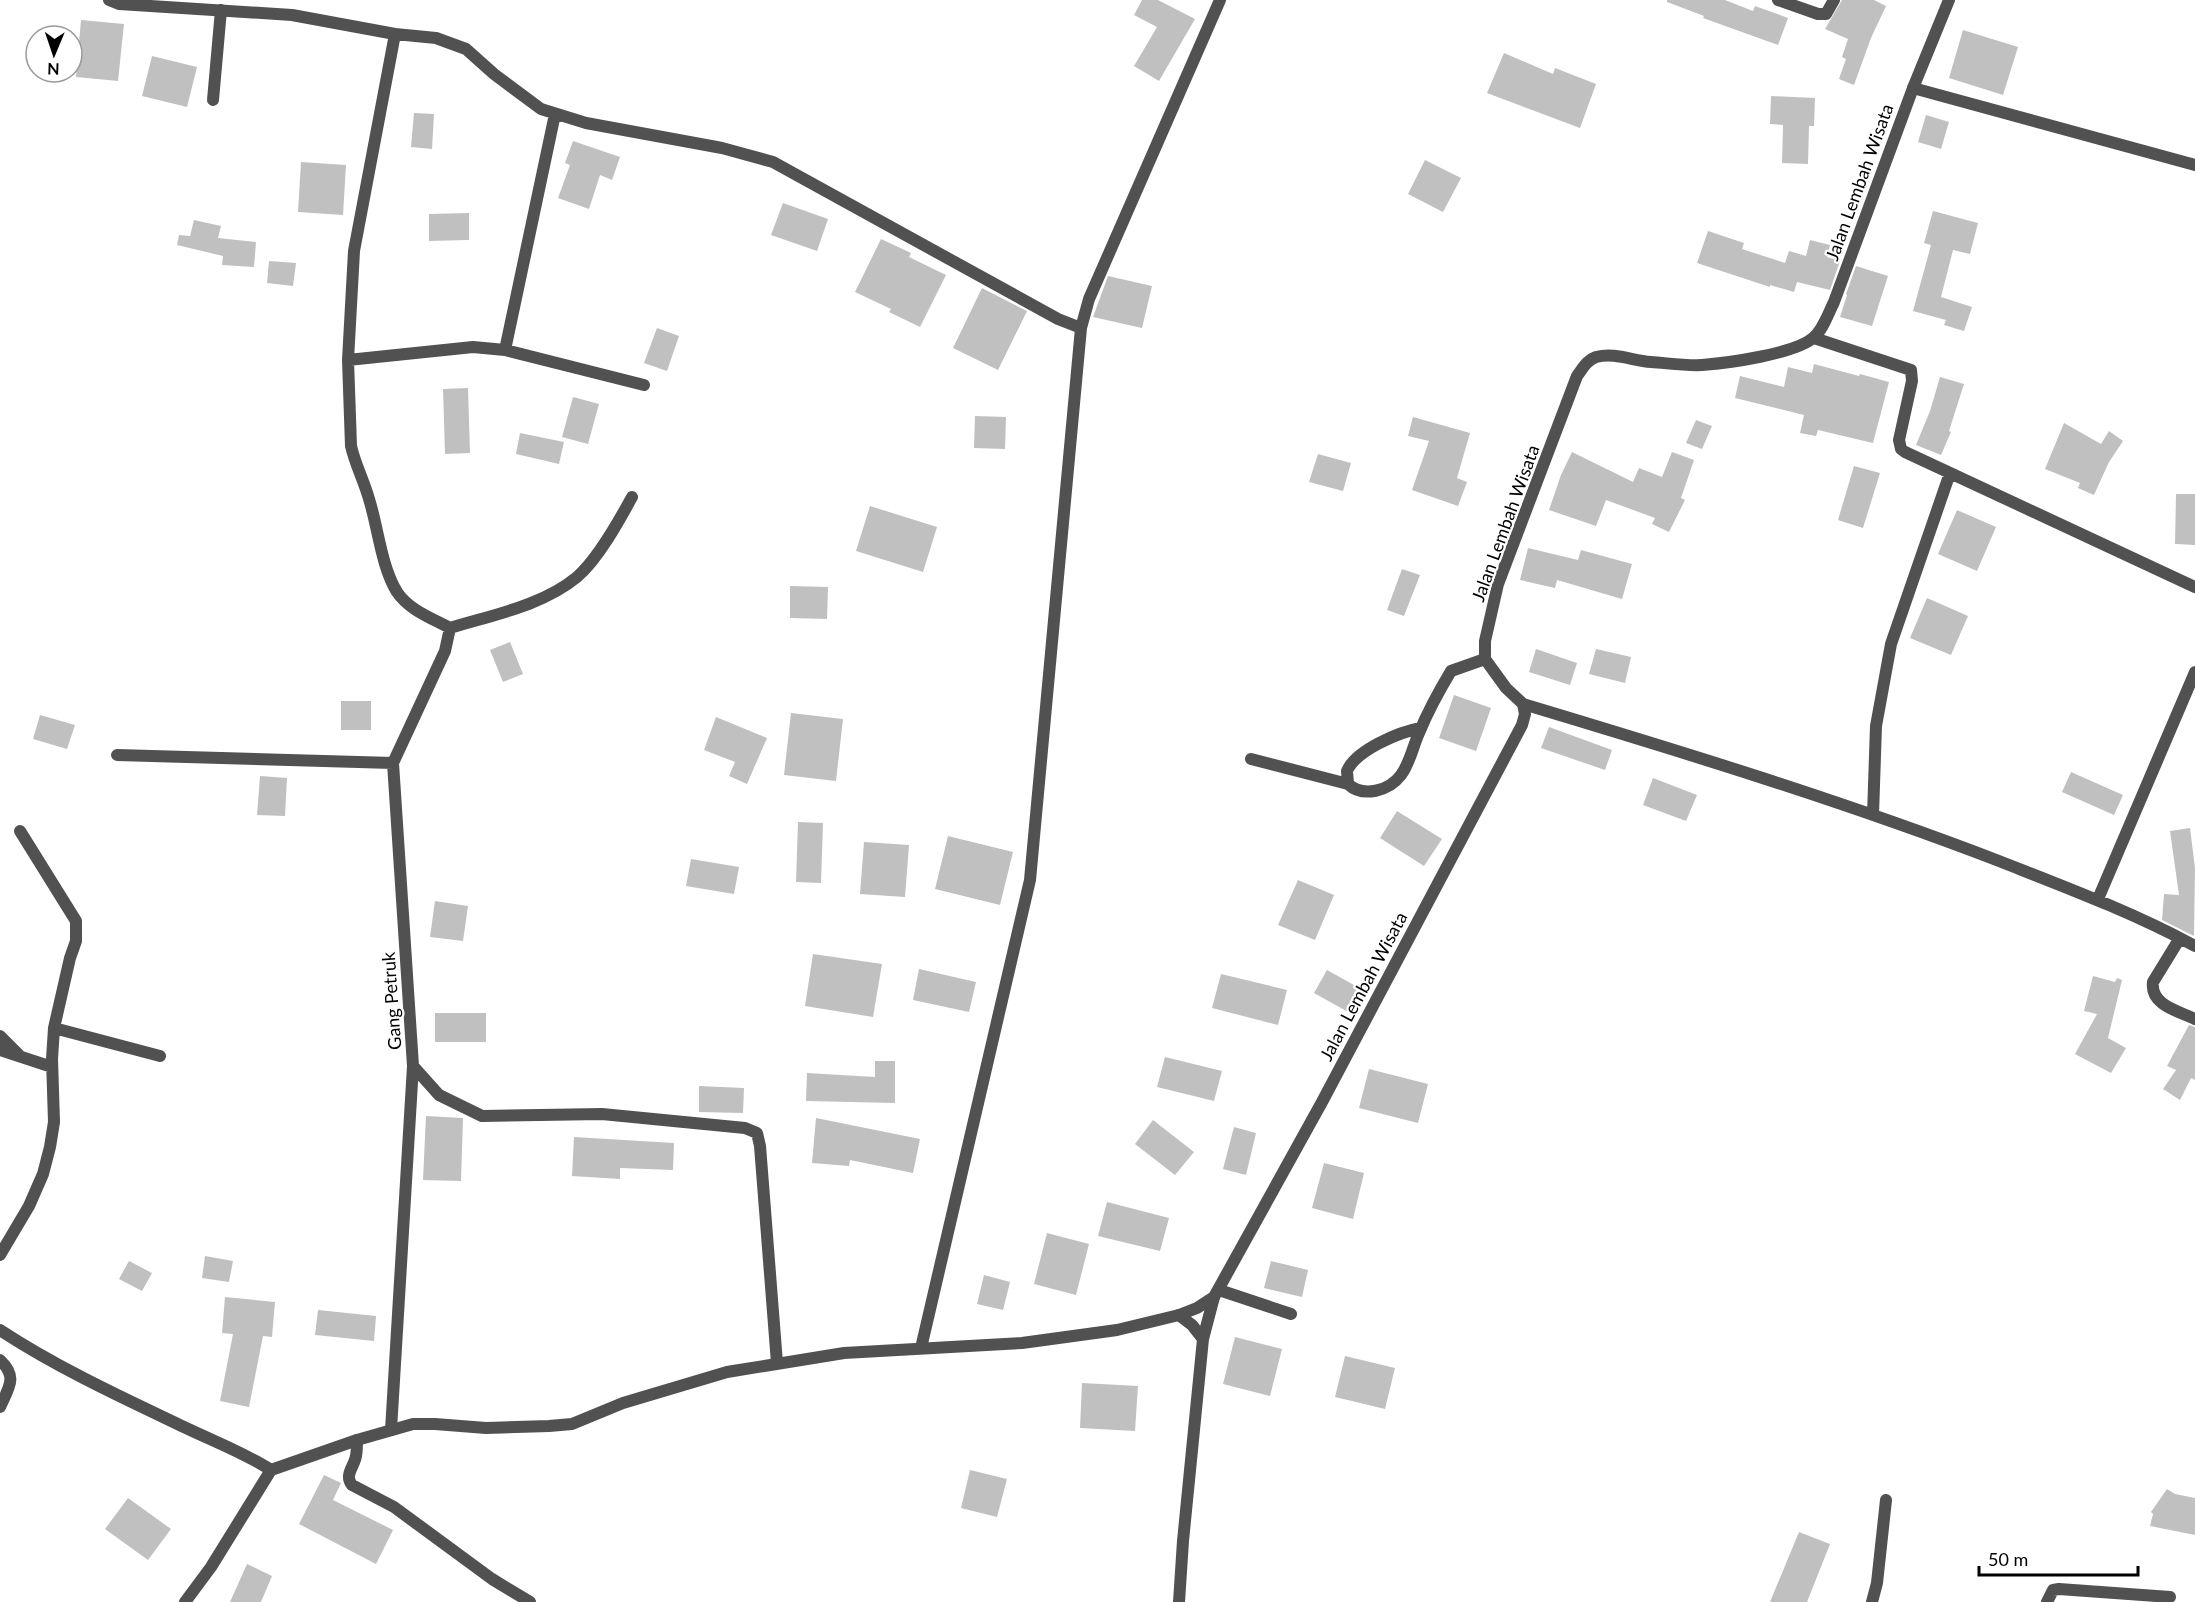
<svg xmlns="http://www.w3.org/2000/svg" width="2195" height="1602" font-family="Lato,sans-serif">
<rect width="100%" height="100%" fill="#fff"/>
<!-- building -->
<path fill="#c0c0c0" d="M 1142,0 L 1158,0 L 1195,19 L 1159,81 L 1134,66 L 1157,27 L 1134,15 Z
M 1667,0 L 1725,0 L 1753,11 L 1755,6 L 1788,18 L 1778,45 L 1703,18 L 1704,16 L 1667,2 Z
M 1842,0 L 1874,0 L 1886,6 L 1871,38 L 1854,85 L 1839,79 L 1846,59 L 1842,57 L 1848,39 L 1825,29 Z
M 81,20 L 124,24 L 118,81 L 76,77 Z
M 1963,30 L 2018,47 L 2003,95 L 1949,78 Z
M 1504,53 L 1553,74 L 1555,68 L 1596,84 L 1580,128 L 1487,93 Z
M 152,56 L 197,67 L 187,107 L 142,96 Z
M 1771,96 L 1815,98 L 1814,126 L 1809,126 L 1808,164 L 1782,163 L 1783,125 L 1770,124 Z
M 414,113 L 434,114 L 432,149 L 411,147 Z
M 1926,115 L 1949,122 L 1941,149 L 1918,142 Z
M 573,141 L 620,157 L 612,180 L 600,175 L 589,209 L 558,198 L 570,165 L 565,163 Z
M 1425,160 L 1461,178 L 1443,212 L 1408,194 Z
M 301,162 L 346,165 L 343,215 L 298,212 Z
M 783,203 L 828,219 L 817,251 L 771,235 Z
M 1933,211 L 1978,223 L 1970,254 L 1953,250 L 1941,297 L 1972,307 L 1964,331 L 1944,325 L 1946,320 L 1913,311 L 1931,245 L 1924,243 Z
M 469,213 L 469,240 L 429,241 L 429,214 Z
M 194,220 L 221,226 L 218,238 L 256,242 L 254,267 L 222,265 L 223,256 L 177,245 L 179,235 L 190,236 Z
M 1708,231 L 1744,243 L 1742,249 L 1785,263 L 1789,251 L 1806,256 L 1810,240 L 1830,245 L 1827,257 L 1840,261 L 1830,290 L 1797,282 L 1794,292 L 1770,285 L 1770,287 L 1697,263 Z
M 881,239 L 911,253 L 909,257 L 946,275 L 920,327 L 889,312 L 891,309 L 855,292 Z
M 269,261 L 296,263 L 293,286 L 267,283 Z
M 1856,266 L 1888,276 L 1872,326 L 1840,317 L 1847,295 L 1846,294 Z
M 1108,276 L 1152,286 L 1142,328 L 1093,317 Z
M 982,288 L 1027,311 L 998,370 L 953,348 Z
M 657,328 L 679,336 L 667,371 L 644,363 Z
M 1814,364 L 1859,376 L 1860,374 L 1889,382 L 1873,443 L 1818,430 L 1816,436 L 1800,433 L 1804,415 L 1735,398 L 1740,376 L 1784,387 L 1788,367 L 1812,373 Z
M 1940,377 L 1964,384 L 1949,431 L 1951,432 L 1941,455 L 1916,445 L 1930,411 Z
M 468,388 L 470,453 L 445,454 L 443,389 Z
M 573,397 L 599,404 L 588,444 L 562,437 Z
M 975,416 L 1006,417 L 1005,449 L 974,448 Z
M 1413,417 L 1470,433 L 1457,478 L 1467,482 L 1458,506 L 1412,490 L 1429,441 L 1408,436 Z
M 1696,420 L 1712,426 L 1702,449 L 1686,443 Z
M 2064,423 L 2101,444 L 2109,431 L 2123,441 L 2109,462 L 2094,495 L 2078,488 L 2080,483 L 2045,469 Z
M 520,433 L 564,442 L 559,464 L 516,454 Z
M 1572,452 L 1633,482 L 1639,468 L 1662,477 L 1672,452 L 1694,460 L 1681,498 L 1685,500 L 1669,532 L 1652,524 L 1655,518 L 1606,500 L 1596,526 L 1549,510 L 1561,475 Z
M 1318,454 L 1351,463 L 1343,491 L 1309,482 Z
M 1854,466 L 1880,473 L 1863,528 L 1838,520 Z
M 2176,494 L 2195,494 L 2195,545 L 2175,544 Z
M 870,506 L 937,527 L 923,572 L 856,551 Z
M 1957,510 L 1996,527 L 1977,571 L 1938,554 Z
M 1528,548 L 1578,560 L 1581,550 L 1632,564 L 1622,599 L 1557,580 L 1555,588 L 1520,580 Z
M 1402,569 L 1420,575 L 1404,616 L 1387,610 Z
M 790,586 L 828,587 L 827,619 L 790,618 Z
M 1927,598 L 1968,616 L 1951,655 L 1910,638 Z
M 510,642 L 523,674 L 503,682 L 490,650 Z
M 1536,649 L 1577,663 L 1570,685 L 1529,672 Z
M 1596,649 L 1631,657 L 1625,683 L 1589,674 Z
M 1454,695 L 1491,708 L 1476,751 L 1439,738 Z
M 341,701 L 371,701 L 371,730 L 341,730 Z
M 791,713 L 843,719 L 836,781 L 784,775 Z
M 40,715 L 75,725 L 67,749 L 33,739 Z
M 716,717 L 767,738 L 747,784 L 729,776 L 735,762 L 704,750 Z
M 1549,727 L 1612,750 L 1605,770 L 1541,748 Z
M 2071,772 L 2123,795 L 2114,815 L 2062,792 Z
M 260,776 L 287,778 L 285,816 L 257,815 Z
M 1653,778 L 1697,795 L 1686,821 L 1643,805 Z
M 1397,811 L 1442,839 L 1424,866 L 1380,838 Z
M 798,822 L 823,823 L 821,883 L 796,882 Z
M 2190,828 L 2195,868 L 2194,936 L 2162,920 L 2164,894 L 2179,895 L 2170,831 Z
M 948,836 L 1013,852 L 1000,905 L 935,889 Z
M 864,842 L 909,845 L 905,897 L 860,894 Z
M 691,859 L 739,867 L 734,894 L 686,886 Z
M 1298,880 L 1334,895 L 1315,940 L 1278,925 Z
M 435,901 L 468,906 L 463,941 L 430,937 Z
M 813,954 L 882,964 L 873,1017 L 805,1006 Z
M 919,969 L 976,982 L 969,1012 L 913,1000 Z
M 1327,970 L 1363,990 L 1350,1013 L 1314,993 Z
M 1221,974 L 1287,990 L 1278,1025 L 1212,1008 Z
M 2093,976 L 2115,982 L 2117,978 L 2122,980 L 2108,1038 L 2126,1048 L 2111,1073 L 2075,1054 L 2097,1014 L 2084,1011 Z
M 435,1013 L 486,1013 L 486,1042 L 435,1042 Z
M 2189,1025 L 2195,1027 L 2195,1080 L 2191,1078 L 2180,1100 L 2163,1089 L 2176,1070 L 2167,1066 Z
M 1165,1057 L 1222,1071 L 1214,1101 L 1157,1087 Z
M 875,1061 L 895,1061 L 895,1103 L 806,1101 L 807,1073 L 875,1077 Z
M 1369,1069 L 1428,1084 L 1418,1123 L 1359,1108 Z
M 699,1086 L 744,1088 L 743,1113 L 699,1112 Z
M 426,1116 L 463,1118 L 461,1181 L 423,1180 Z
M 816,1118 L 920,1139 L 913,1173 L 850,1160 L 849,1166 L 812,1163 Z
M 1153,1120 L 1194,1152 L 1175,1175 L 1135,1144 Z
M 1234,1127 L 1256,1133 L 1246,1175 L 1223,1169 Z
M 574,1137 L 674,1143 L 673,1170 L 620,1168 L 620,1179 L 572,1176 Z
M 1324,1163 L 1364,1173 L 1353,1219 L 1312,1208 Z
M 1107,1202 L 1169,1218 L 1160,1251 L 1098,1236 Z
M 1047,1233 L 1089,1244 L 1076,1295 L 1034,1284 Z
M 205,1256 L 233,1261 L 229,1282 L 202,1278 Z
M 129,1261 L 152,1273 L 142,1291 L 119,1279 Z
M 1271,1261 L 1308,1270 L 1302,1297 L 1264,1288 Z
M 984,1275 L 1010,1282 L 1003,1310 L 977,1304 Z
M 225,1297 L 275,1302 L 272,1337 L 263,1336 L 249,1407 L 220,1401 L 233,1334 L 222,1333 Z
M 318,1310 L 376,1316 L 374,1341 L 315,1335 Z
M 1235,1337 L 1282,1349 L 1270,1396 L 1223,1384 Z
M 1345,1356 L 1395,1368 L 1385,1409 L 1335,1397 Z
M 1082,1383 L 1138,1386 L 1135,1431 L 1080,1428 Z
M 970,1470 L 1007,1479 L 997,1517 L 961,1508 Z
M 324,1475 L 341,1483 L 333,1500 L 393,1530 L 376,1564 L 299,1524 Z
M 2167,1489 L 2175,1494 L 2195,1498 L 2195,1535 L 2150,1526 L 2153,1514 L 2151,1512 Z
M 128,1498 L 171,1529 L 148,1560 L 105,1529 Z
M 1799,1532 L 1830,1544 L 1807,1602 L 1770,1602 Z
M 247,1564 L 272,1576 L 261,1602 L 230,1602 Z"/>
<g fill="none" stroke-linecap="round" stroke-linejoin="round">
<!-- service -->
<path stroke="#515151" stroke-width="12" d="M 213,100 L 221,10"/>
<!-- minor -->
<path stroke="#515151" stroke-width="12" d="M 109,0 L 119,4 L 292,15 L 395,34 L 436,38 L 466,49 L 494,74 L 541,109 L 586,123 L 722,148 L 773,162 L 1058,319 L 1081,328
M 1778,0 L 1818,14 L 1826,14 L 1834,0
M 1913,88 L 2195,165
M 1814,338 L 1911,370 L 1912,381 L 1899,440 L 1901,449 L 1905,452 L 2195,587
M 505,350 L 555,114
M 348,360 L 473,347 L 505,350 L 644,385
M 450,628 C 492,615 542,606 577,577 C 598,559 619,521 632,497
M 1523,704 C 1683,752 1843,801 1999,861 C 2065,887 2132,912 2195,946
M 117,755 L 393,763
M 1251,759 L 1348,784 C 1363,798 1389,791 1401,775 C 1410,763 1413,746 1419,733 C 1428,711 1439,691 1451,671 L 1485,659
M 1348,784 L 1347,771 C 1356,750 1399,732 1421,728
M 1873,815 L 1876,726 L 1891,644 L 1950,473
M 2098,899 L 2195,672
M 2180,938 L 2153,982 C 2150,1005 2178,1011 2195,1019
M 54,1028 L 160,1056
M 0,1036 L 19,1055
M 0,1050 L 52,1067
M 413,1066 L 439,1095 L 482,1116 L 602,1114 L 745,1128 L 757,1133 L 760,1146 L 777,1363
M 0,1255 L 29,1206 L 43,1174 L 50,1147 L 54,1122 L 52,1059 L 54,1028 L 70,958 L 76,941 L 76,921 L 20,831
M 1219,1290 L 1291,1314
M 1179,1315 L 1192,1325 L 1203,1339
M 0,1330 C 58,1368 121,1397 184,1427 C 213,1441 243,1452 271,1470
M 921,1348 L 1030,880 L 1081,328 L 1089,299 L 1220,0
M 0,1360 C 18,1377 9,1387 0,1407
M 391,1430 L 413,1066 L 393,763 L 445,651 L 450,628 C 431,618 409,610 397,592 C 381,566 378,527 369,499 C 364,481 355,464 351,446 L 348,360 L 354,251 L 395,34
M 357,1440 C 357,1445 357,1451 356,1456 C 354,1467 344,1475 352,1485 L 394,1507 L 492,1579 L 530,1602
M 1179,1602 L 1183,1541 L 1203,1339 L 1214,1297
M 1872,1602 L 1877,1583 L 1886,1500
M 2047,1602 L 2053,1590 L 2059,1589 L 2170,1597"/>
<!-- tertiary -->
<path stroke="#515151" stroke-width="12" d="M 185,1602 L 211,1567 L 271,1470 L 357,1440 L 413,1424 L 435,1424 L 486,1428 L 549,1426 L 572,1424 L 623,1403 L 727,1372 L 844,1353 L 1022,1343 L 1117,1330 L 1179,1315 L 1197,1308 L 1214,1297 L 1322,1102 L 1522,725 L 1525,714 L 1523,704 L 1506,688 L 1485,659 L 1485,641 L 1498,584 L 1577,376 C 1583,368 1587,360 1596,357 C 1615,352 1633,361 1651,362 C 1667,363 1685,366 1702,365 C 1728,363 1794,354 1813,338 C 1823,330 1828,314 1834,302 L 1913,88 L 1949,0"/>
</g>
<g text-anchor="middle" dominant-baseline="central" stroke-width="4.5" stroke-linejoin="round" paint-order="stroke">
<!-- street labels -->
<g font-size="18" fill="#000" stroke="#fff">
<text transform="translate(1859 182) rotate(-70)">Jalan Lembah Wisata</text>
<text transform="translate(1505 523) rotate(-70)">Jalan Lembah Wisata</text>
<text transform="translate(1363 986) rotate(-62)">Jalan Lembah Wisata</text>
<text transform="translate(391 1001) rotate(-94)">Gang Petruk</text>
</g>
</g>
<!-- north arrow -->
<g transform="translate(54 54) rotate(182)"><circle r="28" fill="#ffffff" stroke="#999999" stroke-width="1.5"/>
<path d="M0-4.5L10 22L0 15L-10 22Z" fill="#000000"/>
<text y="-9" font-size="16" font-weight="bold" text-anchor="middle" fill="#000000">N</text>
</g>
<!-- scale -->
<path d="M1979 1566v9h159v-9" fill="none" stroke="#000000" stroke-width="3"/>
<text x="1988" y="1566" font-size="18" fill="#000000" stroke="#ffffff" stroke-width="4.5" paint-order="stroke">50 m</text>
</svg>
